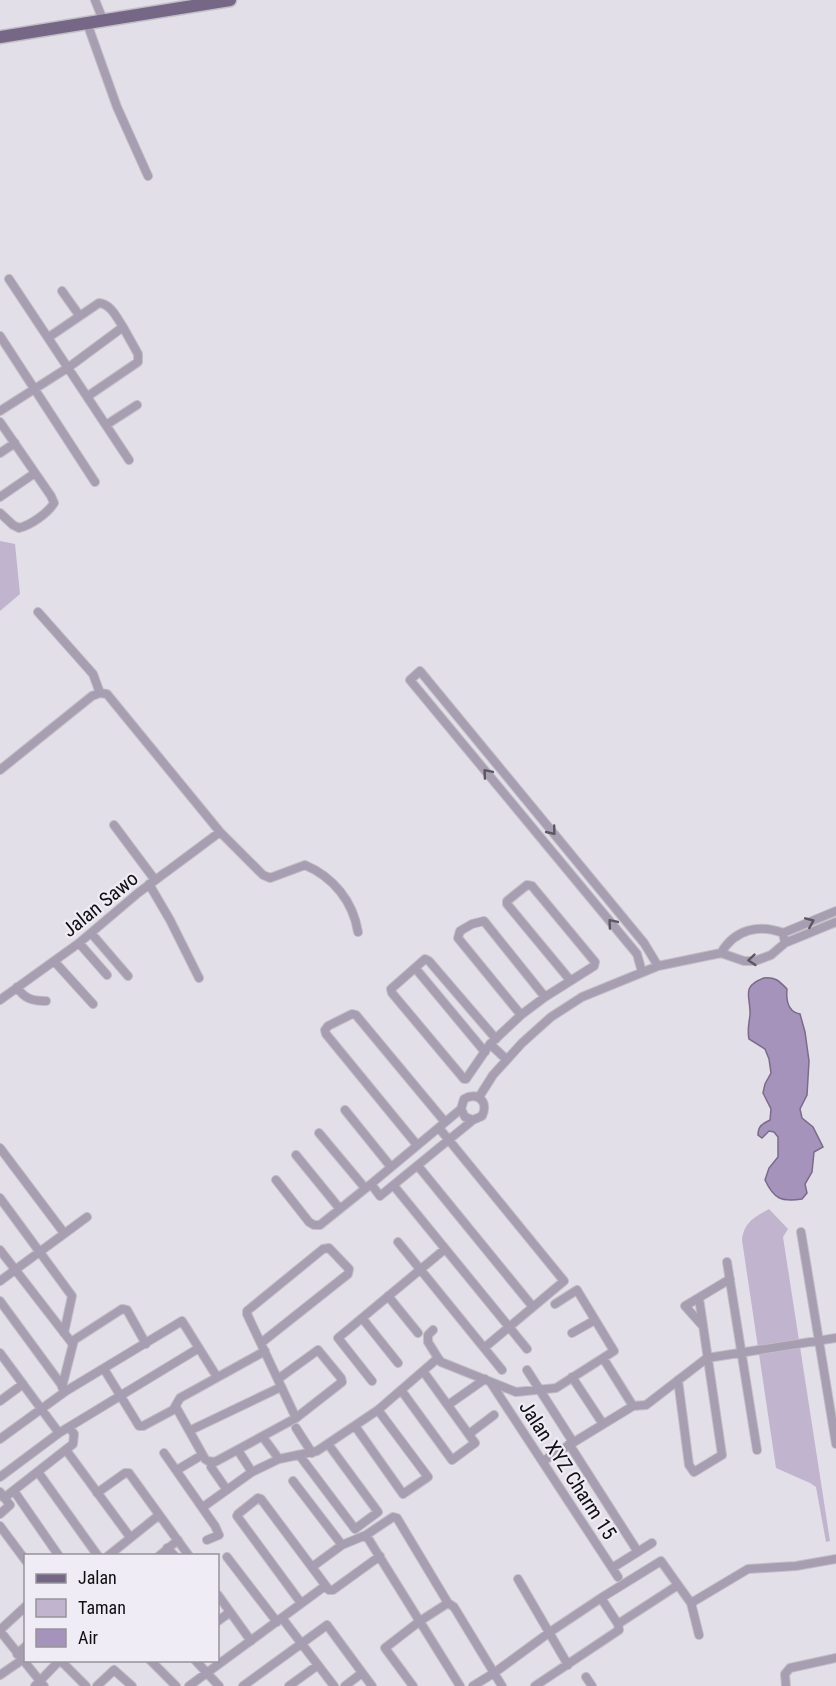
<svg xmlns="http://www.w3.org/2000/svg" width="836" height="1686" font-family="'Roboto Condensed',sans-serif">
<rect width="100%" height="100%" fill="#e3dfe9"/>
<!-- green -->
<path fill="#c0b4ce" d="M 0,541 L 15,544 L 20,594 L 0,611 Z
M 769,1209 L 788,1229 L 783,1237 L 830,1541 L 826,1542 L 816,1487 L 810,1483 L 776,1468 L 742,1240 C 744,1222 755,1217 769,1209 Z"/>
<!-- water -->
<path fill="#a693bc" stroke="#796b89" stroke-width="1.5" d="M 764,978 C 776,977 779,981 787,989 C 786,1000 788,1012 800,1014 L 805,1032 L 809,1061 L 807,1095 L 800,1109 L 802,1118 L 813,1127 L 823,1147 L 814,1152 L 812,1172 L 805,1184 L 807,1193 L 802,1199 C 781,1202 774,1199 765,1180 L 769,1168 L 778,1157 L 778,1137 L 774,1132 L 769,1131 L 762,1138 L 758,1135 C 758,1126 762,1124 770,1120 L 771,1109 L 763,1093 L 765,1084 L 771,1073 L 769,1059 L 765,1049 L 749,1039 C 747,1030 749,1024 750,1015 C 751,996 740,987 764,978 Z"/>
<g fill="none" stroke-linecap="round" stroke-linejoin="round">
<!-- street casing -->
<g stroke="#c1bec6" stroke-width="10">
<path id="street" d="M 95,0 L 103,20
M 87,23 L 117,107 L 148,176
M 9,279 L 129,460
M 62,291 L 79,315
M 0,336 L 95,482
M 88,396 L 138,362 L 138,354 L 123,327
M 0,411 L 69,367 L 123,327 C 117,318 111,304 99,303 L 49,337
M 0,422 L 51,496 L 54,503 C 48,513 31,525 19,528 L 13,525 L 0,513
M 106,425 L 137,405
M 0,453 L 15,443
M 0,497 L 35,473
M 38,612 L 93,674 L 100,693
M 0,770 L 92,696 L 100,693 L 107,694 L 220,832 L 263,875 L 270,878 L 305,865 C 333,877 353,901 358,932
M 114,825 L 155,880
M 149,884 L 170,920 L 199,978
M 91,933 L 128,976
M 783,933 L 836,911
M 79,943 L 107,975
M 785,943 L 836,922
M 54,961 L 93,1004
M 416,969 L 485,1052
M 642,972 L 637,954 L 410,680 L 420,671 L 644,943 L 658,966
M 17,987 C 24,999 33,1001 46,1001
M 0,1000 L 79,943 L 138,893 L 220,832
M 521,1015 L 458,938 L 460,931 L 472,924 L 484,921 L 545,997
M 496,1039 L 429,961 L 425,959 L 391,989 L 392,993 L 464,1079 L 466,1079 L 490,1044 L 521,1015 L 545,997 L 594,966 L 595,962 L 532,886 L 527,885 L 507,901 L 507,904 L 570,980
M 490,1044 L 506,1059
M 479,1097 L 493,1075 L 522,1043 L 551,1017 L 582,997 L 658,966 L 721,953 L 744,961 L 755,961 L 771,955 L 785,943 L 783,933 C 759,924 735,929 721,953
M 461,1109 L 465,1117 L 473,1120 L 482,1116 C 489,1102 478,1091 464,1099 L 461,1109 L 371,1184 L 380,1196 L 473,1120
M 345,1110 L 391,1167
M 439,1128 L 564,1281 L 484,1348
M 319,1133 L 365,1188
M 417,1145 L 326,1034 L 325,1030 L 328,1026 L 352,1014 L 356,1015 L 445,1122
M 0,1148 L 64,1233
M 296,1155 L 340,1209
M 418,1166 L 533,1307
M 276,1180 L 309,1222 L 314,1225 L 320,1225 L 371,1184
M 394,1186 L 527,1349
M 0,1198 L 72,1296 L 64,1333
M 801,1232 L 836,1444
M 398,1242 L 502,1370
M 0,1250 L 72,1343
M 727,1262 L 757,1450
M 0,1281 L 87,1217
M 388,1296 L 418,1333
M 0,1301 L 66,1391 L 0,1439
M 555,1304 L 577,1290 L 614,1351 L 603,1358
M 362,1318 L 398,1363
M 701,1324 L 685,1306 L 730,1279
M 433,1330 L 428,1335 L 428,1342 L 438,1358
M 572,1333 L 595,1320
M 261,1343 L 348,1274 L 349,1269 L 329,1248 L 323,1249 L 247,1311 L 247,1314 L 296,1418
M 0,1353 L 59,1433
M 104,1369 L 139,1426 L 143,1426 L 173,1410 L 180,1398 L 265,1351
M 527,1370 L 573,1442
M 572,1377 L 603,1424
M 678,1380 L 689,1465 L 694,1472 L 722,1455 L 699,1298
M 372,1381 L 338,1338 L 445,1249
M 491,1383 L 618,1577
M 62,1387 L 74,1340 L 122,1309 L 127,1310 L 146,1344
M 401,1390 L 452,1460 L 475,1443 L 423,1371
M 66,1391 L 182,1321 L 217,1377
M 0,1401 L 23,1384
M 448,1405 L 485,1379
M 176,1407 L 205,1459 L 208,1461 L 215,1462 L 296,1418 L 342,1382 L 341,1378 L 318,1350 L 278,1379
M 355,1426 L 403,1494 L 428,1477 L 378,1410
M 296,1428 L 312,1453
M 191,1430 L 281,1387
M 469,1434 L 494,1415
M 265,1440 L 279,1459
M 569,1444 L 638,1552
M 66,1450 L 130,1537
M 239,1452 L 252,1472
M 164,1453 L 215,1526 L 219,1535 L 207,1540
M 300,1456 L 355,1529 L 378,1512 L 328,1444
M 543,1461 L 633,1406
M 211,1467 L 227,1490
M 177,1470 L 197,1458
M 38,1472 L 98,1556
M 0,1477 L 59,1433 L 199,1348
M 293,1481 L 342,1545
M 14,1491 L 59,1556
M 0,1492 L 10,1505 L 0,1514
M 97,1493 L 125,1473 L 129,1473 L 189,1556
M 4,1498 L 73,1444 L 74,1434 L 69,1427
M 203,1507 L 252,1472 L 279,1459 L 317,1451 L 378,1410 L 438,1358 L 441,1362 L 516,1392 L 556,1388 L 603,1358 L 633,1406 L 646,1405 L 707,1358 L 836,1338
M 0,1526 L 26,1561
M 366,1535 L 393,1517 L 397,1518 L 448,1603 L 454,1607 L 502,1686
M 167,1548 L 175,1556
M 108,1556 L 159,1515
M 159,1556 L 178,1540
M 227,1557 L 277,1622
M 312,1567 L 342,1545 L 366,1535 L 460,1686
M 612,1568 L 652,1543
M 518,1579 L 568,1665
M 678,1585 L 691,1603 L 699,1635
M 218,1595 L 251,1641
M 301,1603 L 237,1516 L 238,1514 L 258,1498 L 261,1499 L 329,1590 L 333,1590 L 380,1556
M 691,1603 L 748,1569 L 796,1566 L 836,1559
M 282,1618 L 334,1686
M 218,1621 L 230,1612
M 0,1630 L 26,1606
M 0,1631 L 44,1686
M 17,1654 L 26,1646
M 60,1660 L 86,1686
M 150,1660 L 176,1686
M 195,1660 L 219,1686
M 0,1675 L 22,1660
M 586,1677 L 592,1686
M 35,1686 L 60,1660
M 97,1686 L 114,1670 L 132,1686
M 189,1686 L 325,1586
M 243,1686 L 327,1625 L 372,1686
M 289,1686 L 318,1665
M 345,1686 L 362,1673
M 413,1686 L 385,1648 L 420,1621 L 448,1603
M 473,1686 L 494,1673 L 550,1632 L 601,1598 L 661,1561 L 678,1585 L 618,1624
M 535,1686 L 619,1630 L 618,1624 L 601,1598
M 786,1686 L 785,1674 L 790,1668 L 836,1658"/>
</g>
<!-- primary casing -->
<g stroke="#c1bec6" stroke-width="15">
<path id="primary" d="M 0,37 L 230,0"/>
</g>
<!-- street -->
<use href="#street" stroke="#a79eb1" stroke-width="8"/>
<!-- primary -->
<use href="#primary" stroke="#766787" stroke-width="12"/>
</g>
<!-- one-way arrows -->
<defs><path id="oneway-chevron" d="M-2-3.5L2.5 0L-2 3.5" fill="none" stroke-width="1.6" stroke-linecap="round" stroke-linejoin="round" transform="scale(1.5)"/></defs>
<g stroke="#5b5661">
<use href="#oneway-chevron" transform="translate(487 773) rotate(-130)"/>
<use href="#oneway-chevron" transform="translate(552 831) rotate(51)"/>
<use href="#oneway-chevron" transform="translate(810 922) rotate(-23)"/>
<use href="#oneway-chevron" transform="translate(612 923) rotate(-130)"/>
<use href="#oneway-chevron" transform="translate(752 960) rotate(175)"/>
</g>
<g text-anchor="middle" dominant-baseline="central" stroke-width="4.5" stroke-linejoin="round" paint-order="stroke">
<!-- street labels -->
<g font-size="20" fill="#0f0e11" stroke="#f0ecf6">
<text transform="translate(100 904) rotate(-39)">Jalan Sawo</text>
<text transform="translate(568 1470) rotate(57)">Jalan XYZ Charm 15</text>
</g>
</g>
<!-- legend -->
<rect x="24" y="1554" width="195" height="108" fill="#f0ecf6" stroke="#96939a" stroke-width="1.5"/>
<rect x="36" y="1574" width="30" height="9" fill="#766787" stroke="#96939a" stroke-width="1.5"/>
<text x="78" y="1584" font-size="18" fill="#0f0e11">Jalan</text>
<rect x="36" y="1599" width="30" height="18" fill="#c0b4ce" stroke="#96939a" stroke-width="1.5"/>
<text x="78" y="1614" font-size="18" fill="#0f0e11">Taman</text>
<rect x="36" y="1629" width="30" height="18" fill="#a693bc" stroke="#96939a" stroke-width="1.5"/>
<text x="78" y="1644" font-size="18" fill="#0f0e11">Air</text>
</svg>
